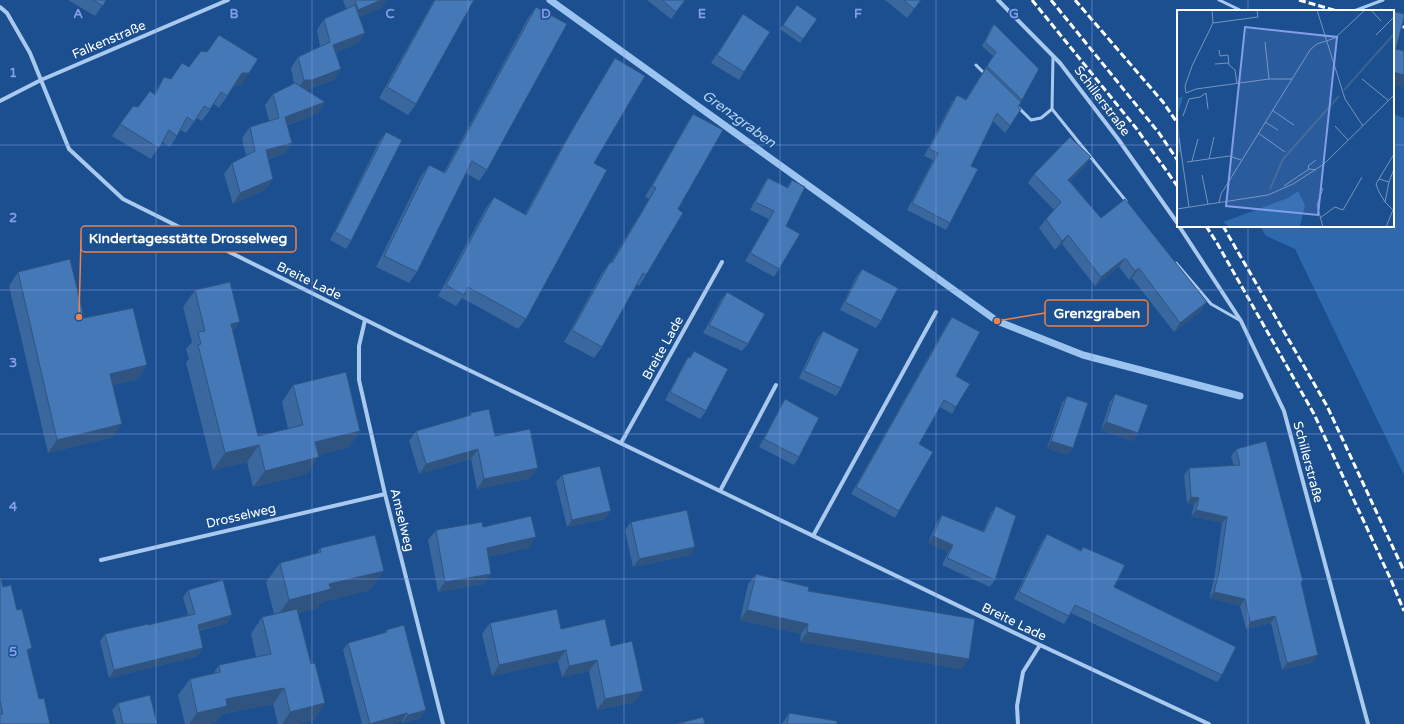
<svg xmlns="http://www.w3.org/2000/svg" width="1404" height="724" font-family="'Varela Round',sans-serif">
<rect width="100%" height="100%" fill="#1b4f8f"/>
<!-- green -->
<path fill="#2e69ad" d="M 1393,114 L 1404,118 L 1404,475 L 1295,249 L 1266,236 L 1260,226 L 1393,226 Z"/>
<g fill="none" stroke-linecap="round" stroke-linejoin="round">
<!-- stream -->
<path stroke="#9cc4f0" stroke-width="7" d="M 550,0 L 997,321 L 1083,355 L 1240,396"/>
<!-- service -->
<path stroke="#a9c9ee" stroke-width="3" d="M 1219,0 L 1242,11
M 1354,11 L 1383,0
M 1053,57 L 1052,109 L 1126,201
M 976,65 L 985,74
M 1019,108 L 1031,120 L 1041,118 L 1052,109
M 1176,263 L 1211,304 L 1241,321"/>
<!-- minor -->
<path stroke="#a9c9ee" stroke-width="4" d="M 998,0 L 1060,63 L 1118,139 L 1178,224
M 0,7 L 7,13 L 30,53 L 69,149 L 123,199 L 396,335 L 1040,645 L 1209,724
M 0,101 L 41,80 L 228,0
M 1179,226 L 1241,321 L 1284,411 L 1368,724
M 365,320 L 359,346 L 359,380 L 385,494 L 443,724
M 621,443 L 722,262
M 720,491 L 776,385
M 813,536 L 936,312
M 101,560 L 385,494
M 1018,724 L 1017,706 L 1023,672 L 1040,645"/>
<!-- rail -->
<path stroke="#fff" stroke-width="3" stroke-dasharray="7 3" stroke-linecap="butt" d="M 1032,0 L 1136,128 L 1178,187
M 1051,0 L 1159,133 L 1178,161
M 1075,0 L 1163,102 L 1178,124
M 1299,0 L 1337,11
M 1393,24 L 1404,27
M 1206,226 L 1217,243 L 1314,414 L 1391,580 L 1404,611
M 1223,226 L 1327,406 L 1404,571"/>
</g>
<!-- wall -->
<path fill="#3a679d" d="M 68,0 L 106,0 L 95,16 Z
M 343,0 L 387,0 L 381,8 L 359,17 L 365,33 L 357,44 L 336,52 L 341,69 L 334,80 L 306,90 L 325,102 L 317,114 L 287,125 L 284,154 L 268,159 L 273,179 L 265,190 L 233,204 L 224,174 L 232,163 L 246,156 L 242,138 L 250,127 L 269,121 L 265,105 L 273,94 L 294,84 L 291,68 L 298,57 L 320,46 L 317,30 L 324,19 L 346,9 Z
M 434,0 L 474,0 L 416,104 L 408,115 L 379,98 Z
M 647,0 L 686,0 L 671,19 Z
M 885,0 L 922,0 L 907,18 Z
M 797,5 L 817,19 L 800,43 L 780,29 Z
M 536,7 L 487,170 L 479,181 L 466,173 L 417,272 L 409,283 L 376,267 L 421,176 L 429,165 L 444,172 L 528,18 Z
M 743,14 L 744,72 L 739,80 L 711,63 Z
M 994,24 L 1022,100 L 1010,126 L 1005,133 L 993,121 L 971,166 L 950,223 L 946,230 L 907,210 L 933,160 L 924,156 L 952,102 L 957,95 L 966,99 L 993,56 L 982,46 L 991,28 Z
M 615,58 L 594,163 L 526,319 L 518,329 L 462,298 L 456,306 L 438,296 L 486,208 L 494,197 L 525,214 L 564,143 L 608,69 Z
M 189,67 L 241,85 L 235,85 L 219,108 L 214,104 L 202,121 L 197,118 L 186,133 L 180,130 L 177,136 L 170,147 L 162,142 L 151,159 L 112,136 L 133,106 L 138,107 L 154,94 L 164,77 L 171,79 Z
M 693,114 L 678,209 L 646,275 L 639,286 L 636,284 L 602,347 L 594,358 L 564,342 L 602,273 L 610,262 L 611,262 L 649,199 L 645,197 L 686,125 Z
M 386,132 L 351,241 L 346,249 L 330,240 L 380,140 Z
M 1091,157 L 1084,167 L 1070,181 L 1101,218 L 1201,311 L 1174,332 L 1132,278 L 1129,280 L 1119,267 L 1095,286 L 1062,244 L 1055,250 L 1039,228 L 1046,219 L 1054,210 L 1028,183 L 1034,174 Z
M 768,178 L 787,187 L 792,180 L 779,269 L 774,277 L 745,261 L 769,219 L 750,210 L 763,185 Z
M 862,269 L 881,321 L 876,328 L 840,310 L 856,277 Z
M 18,272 L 84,318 L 147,365 L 138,379 L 113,385 L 113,437 L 48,453 L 9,286 Z
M 195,290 L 233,332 L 258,436 L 288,429 L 282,402 L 293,385 L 360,431 L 349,447 L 318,455 L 307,474 L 253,487 L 247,462 L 213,470 L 186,362 L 189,359 L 186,349 L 192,342 L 183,307 Z
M 727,292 L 748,344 L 742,351 L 703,333 L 721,300 Z
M 952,317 L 956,376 L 956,407 L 952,414 L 940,407 L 919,444 L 899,511 L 895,518 L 851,494 L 947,324 Z
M 823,331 L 841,388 L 836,396 L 799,378 L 817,339 Z
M 694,351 L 706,411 L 700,419 L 665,400 L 683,365 L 688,357 L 689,358 Z
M 1115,394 L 1138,433 L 1133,441 L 1101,430 L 1110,402 Z
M 1067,396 L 1073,448 L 1068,455 L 1047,448 L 1062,403 Z
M 785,399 L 799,457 L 794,465 L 759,447 L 780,407 Z
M 470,413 L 495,436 L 531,478 L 477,489 L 471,459 L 419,474 L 409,441 L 416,431 L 469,416 Z
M 1236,449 L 1301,584 L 1314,662 L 1282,670 L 1271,623 L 1246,629 L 1240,606 L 1209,598 L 1214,579 L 1222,523 L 1191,516 L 1194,505 L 1187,503 L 1184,475 L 1189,468 L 1234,466 L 1231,456 Z
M 562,475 L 605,519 L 567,527 L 556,482 Z
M 996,506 L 995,580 L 990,587 L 942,565 L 948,552 L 928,543 L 937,522 L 942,515 L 983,531 L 991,513 Z
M 631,522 L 695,547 L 690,555 L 633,567 L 625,530 Z
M 483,527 L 529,548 L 488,557 L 491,574 L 484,584 L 438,592 L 428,540 L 436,530 Z
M 1047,534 L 1081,550 L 1083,547 L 1114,587 L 1222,675 L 1217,682 L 1071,613 L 1064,624 L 1014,599 L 1042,541 Z
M 320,548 L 370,590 L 322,602 L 317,608 L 298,613 L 311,664 L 325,703 L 314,720 L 296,724 L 278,724 L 273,704 L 222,714 L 216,722 L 208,724 L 185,724 L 178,695 L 190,679 L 213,674 L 219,665 L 256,657 L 251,634 L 262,617 L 274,614 L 266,582 L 280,563 L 316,554 Z
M 756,574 L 808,591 L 969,659 L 961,669 L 800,642 L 801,634 L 740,620 L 748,584 Z
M 0,578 L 28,654 L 39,699 L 0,724 Z
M 188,590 L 227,623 L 199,631 L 198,656 L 109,678 L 100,641 L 105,634 L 148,625 L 188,615 L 183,597 Z
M 490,623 L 561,629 L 611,646 L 635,702 L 597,710 L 589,671 L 562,677 L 558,661 L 492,676 L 482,634 Z
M 386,630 L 421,718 L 402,723 L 402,721 L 391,724 L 362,724 L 343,650 L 348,643 L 384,633 Z
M 118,703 L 157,724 L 116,724 L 112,710 Z
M 789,713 L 837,724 L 782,724 Z"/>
<!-- shaded-wall -->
<path fill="#305480" d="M 381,0 L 387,0 L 381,8 L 350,21 L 358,10 Z
M 685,0 L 686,0 L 671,19 L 676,12 Z
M 921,0 L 922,0 L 907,18 Z
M 365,33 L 357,44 L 325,56 L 333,45 Z
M 341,69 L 334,80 L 304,91 L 296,91 L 304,80 Z
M 1393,72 L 1404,74 L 1404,88 L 1393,85 Z
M 242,73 L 249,73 L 241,85 L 235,85 Z
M 325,102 L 317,114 L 277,128 L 285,117 Z
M 292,143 L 284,154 L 258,161 L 266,150 Z
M 1091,157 L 1084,167 L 1062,189 L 1068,180 Z
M 273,179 L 265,190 L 233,204 L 240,193 Z
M 1068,235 L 1062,244 L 1055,250 L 1062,241 Z
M 1125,258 L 1119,267 L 1095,286 L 1101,277 Z
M 1139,268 L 1132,278 L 1129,280 L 1135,271 Z
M 1207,302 L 1201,311 L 1174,332 L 1180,323 Z
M 240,322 L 228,339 L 231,324 Z
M 147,365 L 138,379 L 101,388 L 110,374 Z
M 1106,422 L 1138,433 L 1133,441 L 1101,430 Z
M 122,424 L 113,437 L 48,453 L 57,440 Z
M 360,431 L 349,447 L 303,459 L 315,442 Z
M 1051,441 L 1073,448 L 1068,455 L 1047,448 Z
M 259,445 L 247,462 L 213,470 L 225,453 Z
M 478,449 L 471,459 L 419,474 L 426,464 Z
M 319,457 L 307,474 L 253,487 L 265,471 Z
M 538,468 L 531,478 L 477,489 L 484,479 Z
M 1191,497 L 1199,498 L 1194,505 L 1187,503 Z
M 1196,510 L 1227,517 L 1222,523 L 1191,516 Z
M 611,511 L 605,519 L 567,527 L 572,520 Z
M 933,536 L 953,545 L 948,552 L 928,543 Z
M 536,537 L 529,548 L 479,559 L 487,548 Z
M 695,547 L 690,555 L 633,567 L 639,559 Z
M 384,571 L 370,590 L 322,602 L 317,608 L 275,619 L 289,600 L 329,584 Z
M 491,574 L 484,584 L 438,592 L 445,582 Z
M 1214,592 L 1245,599 L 1240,606 L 1209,598 Z
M 747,610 L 808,624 L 801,634 L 740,620 Z
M 232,615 L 227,623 L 192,632 L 198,625 Z
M 1275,616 L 1271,623 L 1246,629 L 1250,622 Z
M 807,632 L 969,659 L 961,669 L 800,642 Z
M 32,648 L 19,666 L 27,650 Z
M 203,648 L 198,656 L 109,678 L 114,670 Z
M 566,650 L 558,661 L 492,676 L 499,665 Z
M 1318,655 L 1314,662 L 1282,670 L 1287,663 Z
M 597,660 L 589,671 L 562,677 L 569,666 Z
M 284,688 L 273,704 L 222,714 L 216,722 L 208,724 L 189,724 L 197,713 L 226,699 Z
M 643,691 L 635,702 L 597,710 L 605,699 Z
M 325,703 L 314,720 L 296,724 L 282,724 L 290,712 Z
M 426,710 L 421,718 L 402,723 L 408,715 Z
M 407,713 L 402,721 L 391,724 L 370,724 Z"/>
<!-- building -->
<path fill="#4478b7" stroke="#305480" d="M 93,0 L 106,0 L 103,6 Z
M 355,0 L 381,0 L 358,10 Z
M 435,0 L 474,0 L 416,104 L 387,87 Z
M 662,0 L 685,0 L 676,12 Z
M 904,0 L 921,0 L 914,9 Z
M 355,5 L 365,33 L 333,45 L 341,69 L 312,80 L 304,80 L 298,57 L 330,42 L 324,19 Z
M 797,5 L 817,19 L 803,39 L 783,25 Z
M 536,7 L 567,24 L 487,170 L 472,161 L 417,272 L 384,256 L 429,165 L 445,173 Z
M 1380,8 L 1404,14 L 1404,17 L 1396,49 L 1404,51 L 1404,75 L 1393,72 L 1393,11 L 1379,11 Z
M 743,14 L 770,32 L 744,72 L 717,55 Z
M 994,24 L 1039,69 L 1022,100 L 987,66 L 996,52 L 985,42 Z
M 219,35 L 258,59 L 249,73 L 242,73 L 227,96 L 221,92 L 210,109 L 204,106 L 194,122 L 187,117 L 177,136 L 169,130 L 159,148 L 120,124 L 133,106 L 138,107 L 150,91 L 155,95 L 164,77 L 171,79 L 182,63 L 189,67 L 201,51 L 207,52 Z
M 615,58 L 645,76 L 594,163 L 607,170 L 526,319 L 468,287 L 464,295 L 446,285 L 494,197 L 526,215 L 571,132 Z
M 986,68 L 1021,102 L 1018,107 L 1021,109 L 1010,126 L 997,113 L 971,166 L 978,169 L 950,223 L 912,203 L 938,153 L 929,149 L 957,95 L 966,100 Z
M 295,83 L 325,102 L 285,117 L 292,143 L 266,150 L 273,179 L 240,193 L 232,163 L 255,151 L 250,127 L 279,118 L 273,94 Z
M 693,114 L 723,130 L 678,209 L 683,213 L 646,275 L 643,273 L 602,347 L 572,330 L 610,262 L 612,263 L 656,188 L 652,186 Z
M 386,132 L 402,140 L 351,241 L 335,232 Z
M 1070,137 L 1091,157 L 1068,180 L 1101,218 L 1125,199 L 1207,302 L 1180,323 L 1139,268 L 1135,271 L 1125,258 L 1101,277 L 1068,235 L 1062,241 L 1046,219 L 1061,202 L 1034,174 Z
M 768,178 L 788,188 L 792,180 L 805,187 L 786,226 L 800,234 L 779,269 L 750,253 L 774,211 L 755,202 Z
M 70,259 L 84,318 L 133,308 L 147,365 L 110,374 L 122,424 L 57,440 L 18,272 Z
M 862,269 L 898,288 L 881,321 L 845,302 Z
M 230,282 L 240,322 L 231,324 L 258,436 L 303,425 L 293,385 L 346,372 L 360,431 L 315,442 L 319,457 L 265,471 L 259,445 L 225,453 L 198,345 L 201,344 L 198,332 L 205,331 L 195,290 Z
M 727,292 L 765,314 L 748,344 L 709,325 Z
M 952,317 L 980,332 L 956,376 L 970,384 L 956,407 L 944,400 L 919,444 L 933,452 L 899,511 L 856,487 Z
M 823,331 L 859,349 L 841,388 L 804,371 Z
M 694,351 L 728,369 L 706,411 L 670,392 L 688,357 L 690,358 Z
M 1115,394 L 1148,405 L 1138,433 L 1106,422 Z
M 1067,396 L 1088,403 L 1073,448 L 1051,441 Z
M 785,399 L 819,418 L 799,457 L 764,439 Z
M 489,409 L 495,436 L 530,429 L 538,468 L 484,479 L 478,449 L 426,464 L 416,431 L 471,415 L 470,413 Z
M 1266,441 L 1303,581 L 1301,582 L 1318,655 L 1287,663 L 1275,616 L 1250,622 L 1245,599 L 1214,592 L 1219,572 L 1227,517 L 1196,510 L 1199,498 L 1191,497 L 1189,468 L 1240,465 L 1236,449 Z
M 600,466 L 611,511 L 572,520 L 562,475 Z
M 996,506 L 1016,516 L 995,580 L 947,558 L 953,545 L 933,536 L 942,515 L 984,532 Z
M 687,510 L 695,547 L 639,559 L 631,522 Z
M 531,516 L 536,537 L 487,548 L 491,574 L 445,582 L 436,530 L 482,522 L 483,527 Z
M 1047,534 L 1081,551 L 1083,547 L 1125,565 L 1114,587 L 1236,647 L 1222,675 L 1075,605 L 1069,616 L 1019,592 Z
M 375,535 L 384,571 L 329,584 L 331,589 L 289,600 L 280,563 L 321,552 L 320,548 Z
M 756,574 L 809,587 L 808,591 L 975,619 L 969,659 L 807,632 L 808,624 L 747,610 Z
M 0,578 L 1,578 L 3,587 L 11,585 L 17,610 L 22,609 L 32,648 L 27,650 L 39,699 L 44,698 L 50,724 L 0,724 L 0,714 L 3,714 L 0,701 Z
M 223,580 L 232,615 L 198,625 L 203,648 L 114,670 L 105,634 L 148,624 L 148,625 L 195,614 L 188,590 Z
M 297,609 L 311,664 L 315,663 L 325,703 L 290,712 L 284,688 L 226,699 L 227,706 L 197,713 L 190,679 L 220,672 L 219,665 L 271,654 L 262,617 Z
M 557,609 L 561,629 L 605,619 L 611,646 L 632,641 L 643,691 L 605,699 L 597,660 L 569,666 L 566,650 L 499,665 L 490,623 Z
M 404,625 L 426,710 L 408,715 L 407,713 L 370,724 L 348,643 L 387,632 L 386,630 Z
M 150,695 L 157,724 L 123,724 L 118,703 Z
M 789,713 L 837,721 L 837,724 L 787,724 Z
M 703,717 L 705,724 L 676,724 Z"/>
<!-- grid -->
<path fill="none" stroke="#839eea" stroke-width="1" stroke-opacity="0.55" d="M 156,0 L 156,724M 312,0 L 312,724M 468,0 L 468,724M 624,0 L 624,724M 780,0 L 780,724M 936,0 L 936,724M 1092,0 L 1092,724M 1248,0 L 1248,11M 0,145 L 1178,145M 1393,145 L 1404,145M 1248,226 L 1248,724M 0,290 L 1404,290M 0,434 L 1404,434M 0,579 L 1404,579"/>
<g text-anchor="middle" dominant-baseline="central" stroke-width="3" stroke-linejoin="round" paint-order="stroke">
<!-- street labels -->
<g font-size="13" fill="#fff" stroke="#1b4f8f">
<text transform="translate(109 40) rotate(-23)">Falkenstraße</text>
<text transform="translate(1102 101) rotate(53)">Schillerstraße</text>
<text transform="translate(309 281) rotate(26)">Breite Lade</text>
<text transform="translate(663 348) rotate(-61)">Breite Lade</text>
<text transform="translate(1308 462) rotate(75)">Schillerstraße</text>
<text transform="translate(241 516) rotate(-13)">Drosselweg</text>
<text transform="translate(402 520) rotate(76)">Amselweg</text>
<text transform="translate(1014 622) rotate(26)">Breite Lade</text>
</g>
<!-- water labels -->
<g font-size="14" font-style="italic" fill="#b5d3f5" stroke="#1b4f8f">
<text transform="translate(739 119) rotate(36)">Grenzgraben</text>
</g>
</g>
<!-- overview -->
<g transform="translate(1177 10)">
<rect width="217" height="217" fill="#1b4f8f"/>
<path d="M 6,87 L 1,103 L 4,142 L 0,143 L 0,88 ZM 121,181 L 128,195 L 123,217 L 52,217 L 46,212 L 111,188 Z" fill="#2e69ad"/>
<path fill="none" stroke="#3c6290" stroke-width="2" d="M 167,80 L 217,24M 93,179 L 106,149 L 162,86"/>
<path fill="none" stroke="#7695bc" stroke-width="1" d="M 35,0 L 36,13 L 15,56 L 8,76 L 9,83 L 19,79 L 92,69 L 115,69M 140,0 L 168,89 L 186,116M 194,0 L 204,11M 36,13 L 81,7 L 80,0M 199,25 L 217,7M 88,32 L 92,69M 42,40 L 43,46 L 51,45 L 52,55 L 58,60 L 60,74M 38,54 L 52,53M 185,69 L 212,91M 29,83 L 31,99M 95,100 L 117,115M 6,106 L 12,89 L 23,87 L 29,83M 88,112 L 101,120M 158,116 L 171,130M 81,123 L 108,142M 2,128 L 12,197M 32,149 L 37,127M 15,151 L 21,129M 10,152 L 52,146 L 64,150M 132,159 L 131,156 L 139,150M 25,165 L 31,194M 202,169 L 217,144M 212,172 L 217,159M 107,176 L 132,159 L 139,160M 42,192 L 44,184 L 133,40 L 140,34 L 158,28 L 188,0M 208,192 L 212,172 L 202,169 L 199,174 L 202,182 L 208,192 L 216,200 L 209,217M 0,199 L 91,185 L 116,174 L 147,154 L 217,85M 143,208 L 158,197 L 166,200 L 185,167M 146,217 L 140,195 L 146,178"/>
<path fill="#839eea" fill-opacity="0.15" stroke="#839eea" stroke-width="2" d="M 68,17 L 160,27 L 141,205 L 49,196 Z"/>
<rect width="217" height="217" fill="none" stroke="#fff" stroke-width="2"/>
</g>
<g font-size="13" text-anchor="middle" font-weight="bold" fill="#839eea" stroke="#1b4f8f" stroke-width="3" stroke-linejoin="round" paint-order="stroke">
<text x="78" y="18">A</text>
<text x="234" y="18">B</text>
<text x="390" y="18">C</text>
<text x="546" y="18">D</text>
<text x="702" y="18">E</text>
<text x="858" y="18">F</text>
<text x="1014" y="18">G</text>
<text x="13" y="77">1</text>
<text x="13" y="222">2</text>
<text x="13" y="367">3</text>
<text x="13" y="511">4</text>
<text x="13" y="656">5</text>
</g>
<!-- callouts -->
<path fill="none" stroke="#ee8249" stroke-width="1.5" d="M79 317L81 239M997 321L1045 313"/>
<g fill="#ee8249" stroke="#1b4f8f" stroke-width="1.5">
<circle cx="79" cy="317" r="4"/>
<circle cx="997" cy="321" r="4"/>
</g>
<g fill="#1b4f8f" stroke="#ee8249" stroke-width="1.5">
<rect x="81" y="226" width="215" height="26" rx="4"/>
<rect x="1045" y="300" width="103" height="26" rx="4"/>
</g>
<g font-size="14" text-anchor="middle" font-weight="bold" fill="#fff">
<text x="188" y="243">Kindertagesstätte Drosselweg</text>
<text x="1097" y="318">Grenzgraben</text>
</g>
</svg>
